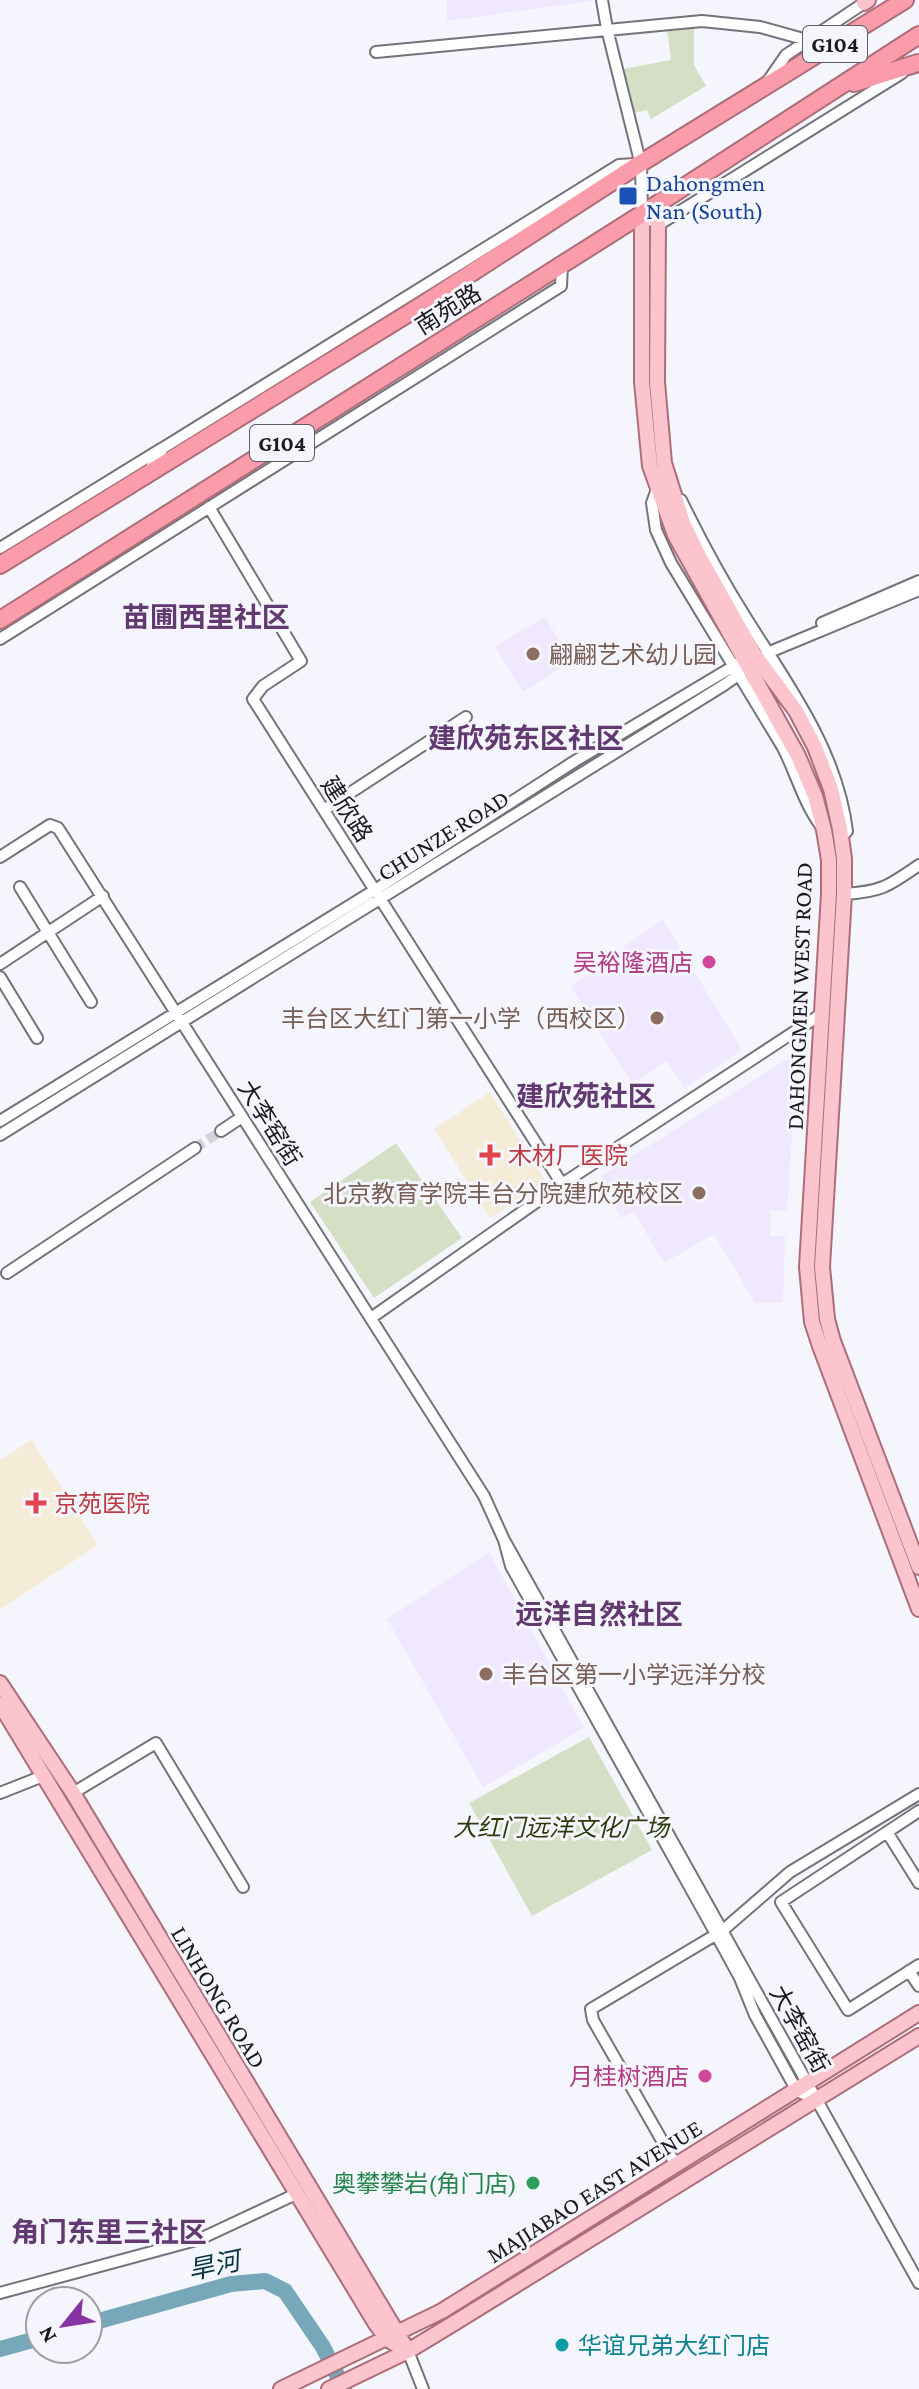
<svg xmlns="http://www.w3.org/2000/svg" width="919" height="2389" font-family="'Crimson Pro','Noto Sans SC',serif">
<rect width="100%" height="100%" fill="#f5f5fd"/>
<!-- education -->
<path fill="#efe8fe" d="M 447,0 L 592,0 L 592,1 L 447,21 Z
M 545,617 L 572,661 L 523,692 L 495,646 Z
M 662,919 L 742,1050 L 684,1088 L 667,1061 L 632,1084 L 571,986 Z
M 798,1052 L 787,1210 L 770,1211 L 770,1236 L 785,1236 L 783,1302 L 755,1303 L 714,1234 L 664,1263 L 634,1212 L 621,1218 L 601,1176 Z
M 489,1552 L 584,1728 L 483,1787 L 387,1619 Z"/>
<!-- medical -->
<path fill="#f4ecd6" d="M 490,1092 L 546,1182 L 490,1218 L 434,1129 Z
M 32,1440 L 98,1545 L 0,1610 L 0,1460 Z"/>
<!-- green -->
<path fill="#d5dfc5" d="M 694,26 L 694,65 L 706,86 L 651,119 L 647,110 L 634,113 L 623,69 L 671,60 L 667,28 Z
M 396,1143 L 462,1238 L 374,1298 L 310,1202 Z
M 589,1737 L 652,1850 L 532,1916 L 469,1803 Z"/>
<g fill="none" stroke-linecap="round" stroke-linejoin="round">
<!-- river -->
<path stroke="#77a8b9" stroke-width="16" d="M 88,2324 L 231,2284 L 265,2281 L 285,2291 L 323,2347 L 344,2389
M 0,2349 L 40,2338"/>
<!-- minor-tunnel -->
<path stroke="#d4d4dc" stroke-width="10" stroke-dasharray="10 5" stroke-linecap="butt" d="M 195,1148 L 221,1131"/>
<!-- minor casing -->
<g stroke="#73737c" stroke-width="14">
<path id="minor" d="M 602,0 L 607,29 L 641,165
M 376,52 L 702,21 L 760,27 L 807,40
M 768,81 L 786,55 L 864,3
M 641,163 L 642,214 L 658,225 L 902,73
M 149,471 L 163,448 L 619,165 L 635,164
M 657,489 L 652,503 L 656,530 L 671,563 L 782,746 C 796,772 803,802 821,826
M 681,500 C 701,541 722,580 746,618 C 788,685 837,750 847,831 L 842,836
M 209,507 L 301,661 L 263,686 L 253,699 L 562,1184
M 0,548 L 161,449
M 822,623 L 919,581
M 0,639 L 561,286 L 562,265
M 324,810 L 466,717
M 0,857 L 50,825 L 58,828 L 484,1496 L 504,1540
M 20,887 L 91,1002
M 844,894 C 881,892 889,886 919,865
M 0,964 L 103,896
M 0,977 L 37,1038
M 0,1121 L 375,890 L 575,761 L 749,657
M 221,1131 L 242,1117
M 0,1135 L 724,685 L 772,651 L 919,590
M 7,1273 L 195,1148
M 371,1318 L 562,1184 L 823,1013
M 0,1793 L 43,1776
M 73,1793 L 156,1743 L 243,1887
M 919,1811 L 781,1902 L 848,2010 L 919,1965
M 887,1832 L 919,1883
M 909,1971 L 919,1986
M 817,2100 L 797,2091 L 755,2015 L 740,1978 L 716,1934 L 511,1566 L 504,1540 L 919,2283
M 676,2165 L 593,2020 L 591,2009 L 722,1931 L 790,1872 L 919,1794
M 0,2293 L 200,2239 L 298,2193
M 408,2351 L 423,2389"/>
</g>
<!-- major casing -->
<g stroke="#ac6f79" stroke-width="18">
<path id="major" d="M 864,3 L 868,0
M 653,207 L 658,225 L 657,382 L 664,463 L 683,523 L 700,558 L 754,654 L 796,711 L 815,747 L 831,789 L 840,829 L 844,859 L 844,894 L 822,1267 L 827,1319 L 833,1341 L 919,1567
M 642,214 L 642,382 L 650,466 L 675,535 L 798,756 L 815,796 L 824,830 L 829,860 L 829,893 L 807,1267 L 812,1322 L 820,1346 L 919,1609
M 0,1683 L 73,1793 L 408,2351
M 0,1704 L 376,2324 L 387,2339 L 407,2351
M 281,2389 L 442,2311 L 919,2013
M 329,2389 L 408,2351 L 451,2325 L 919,2036"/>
</g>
<!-- highway casing -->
<g stroke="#ac6f79" stroke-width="20">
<path id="highway" d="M 854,83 L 918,63
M 0,565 L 422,305 L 641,163 L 905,0
M 0,620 L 642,214 L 919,35"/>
</g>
<!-- minor -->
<use href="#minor" stroke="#fff" stroke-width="10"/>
<!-- major -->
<use href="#major" stroke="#fcc4cc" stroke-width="14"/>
<!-- highway -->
<use href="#highway" stroke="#fa9caa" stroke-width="16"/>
</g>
<!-- markers -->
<rect fill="#1a4fb4" stroke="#f5f5fd" stroke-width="3" x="618" y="186" width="20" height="20" rx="4"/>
<g fill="#8d6e63" stroke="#f5f5fd" stroke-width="3">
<circle cx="533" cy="654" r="8"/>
<circle cx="657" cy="1018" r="8"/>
<circle cx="699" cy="1193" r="8"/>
<circle cx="486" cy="1674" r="8"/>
</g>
<g fill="#d1479c" stroke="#f5f5fd" stroke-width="3">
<circle cx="709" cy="962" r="8"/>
<circle cx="705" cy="2076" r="8"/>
</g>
<g fill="#e0444e" stroke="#f5f5fd" stroke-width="3">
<path d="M486 1143h8v8h8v8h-8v8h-8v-8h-8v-8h8z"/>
<path d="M32 1491h8v8h8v8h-8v8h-8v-8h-8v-8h8z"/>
</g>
<circle fill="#2e9e5b" stroke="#f5f5fd" stroke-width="3" cx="533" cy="2183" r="8"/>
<circle fill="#0f9aa8" stroke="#f5f5fd" stroke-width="3" cx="562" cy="2345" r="8"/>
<g text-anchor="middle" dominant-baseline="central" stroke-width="6" stroke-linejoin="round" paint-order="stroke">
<!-- shield labels -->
<g fill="#f5f5fd" stroke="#5c5c62" stroke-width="2">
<rect x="803" y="26" width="64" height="36" rx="6"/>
<rect x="250" y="425" width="64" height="36" rx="6"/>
</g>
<g font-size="22" font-weight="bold" fill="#1b1b1f">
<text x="835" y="44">G104</text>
<text x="282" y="443">G104</text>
</g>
<!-- transit labels -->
<g font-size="24" fill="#164399" stroke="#f5f5fd" text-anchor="start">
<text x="646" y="182">Dahongmen<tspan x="646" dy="28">Nan (South)</tspan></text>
</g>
<!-- street labels -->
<g font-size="24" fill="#1b1b1f" stroke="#f5f5fd">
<text transform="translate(448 309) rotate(-32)">南苑路</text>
<text transform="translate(347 809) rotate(57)">建欣路</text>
<text transform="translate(443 835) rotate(-32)">CHUNZE ROAD</text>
<text transform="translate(799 996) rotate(-88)">DAHONGMEN WEST ROAD</text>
<text transform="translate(270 1123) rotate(58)">大李窑街</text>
<text transform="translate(219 1997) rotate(59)">LINHONG ROAD</text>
<text transform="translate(800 2029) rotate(61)">大李窑街</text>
<text transform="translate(594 2191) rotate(-32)">MAJIABAO EAST AVENUE</text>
</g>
<!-- education labels -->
<g font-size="24" fill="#785e54" stroke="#f5f5fd" text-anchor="start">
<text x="549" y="654">翩翩艺术幼儿园</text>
<text x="641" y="1018" text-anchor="end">丰台区大红门第一小学（西校区）</text>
<text x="683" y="1193" text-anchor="end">北京教育学院丰台分院建欣苑校区</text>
<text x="502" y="1674">丰台区第一小学远洋分校</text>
</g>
<!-- hotel labels -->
<g font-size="24" fill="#b23c85" stroke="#f5f5fd" text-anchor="end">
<text x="693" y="962">吴裕隆酒店</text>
<text x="689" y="2076">月桂树酒店</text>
</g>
<!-- health labels -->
<g font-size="24" fill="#be3a42" stroke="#f5f5fd" text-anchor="start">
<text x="508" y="1155">木材厂医院</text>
<text x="54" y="1503">京苑医院</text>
</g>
<!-- park labels -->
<g font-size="24" font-style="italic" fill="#2c3a0c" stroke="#f5f5fd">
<text x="561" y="1827">大红门远洋文化广场</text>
</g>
<!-- leisure labels -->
<g font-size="24" fill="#27864d" stroke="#f5f5fd" text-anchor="end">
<text x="517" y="2183">奥攀攀岩(角门店)</text>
</g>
<!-- culture labels -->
<g font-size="24" fill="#0d838f" stroke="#f5f5fd" text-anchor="start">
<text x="578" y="2345">华谊兄弟大红门店</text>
</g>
<!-- water labels -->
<g font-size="26" font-style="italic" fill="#063542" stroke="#f5f5fd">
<text transform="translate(214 2266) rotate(-12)">旱河</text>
</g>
<!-- quarter labels -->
<g font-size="28" font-weight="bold" fill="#623970" stroke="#f5f5fd">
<text x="206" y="617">苗圃西里社区</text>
<text x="526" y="738">建欣苑东区社区</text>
<text x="586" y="1096">建欣苑社区</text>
<text x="599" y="1614">远洋自然社区</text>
<text x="109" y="2232">角门东里三社区</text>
</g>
</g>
<!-- north arrow -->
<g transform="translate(64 2325) rotate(240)"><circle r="38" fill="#f5f5fd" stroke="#9e9ea4" stroke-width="2"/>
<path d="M0-6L14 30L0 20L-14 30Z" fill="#8734a3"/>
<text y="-12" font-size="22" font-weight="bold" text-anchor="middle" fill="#1b1b1f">N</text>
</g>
</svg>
